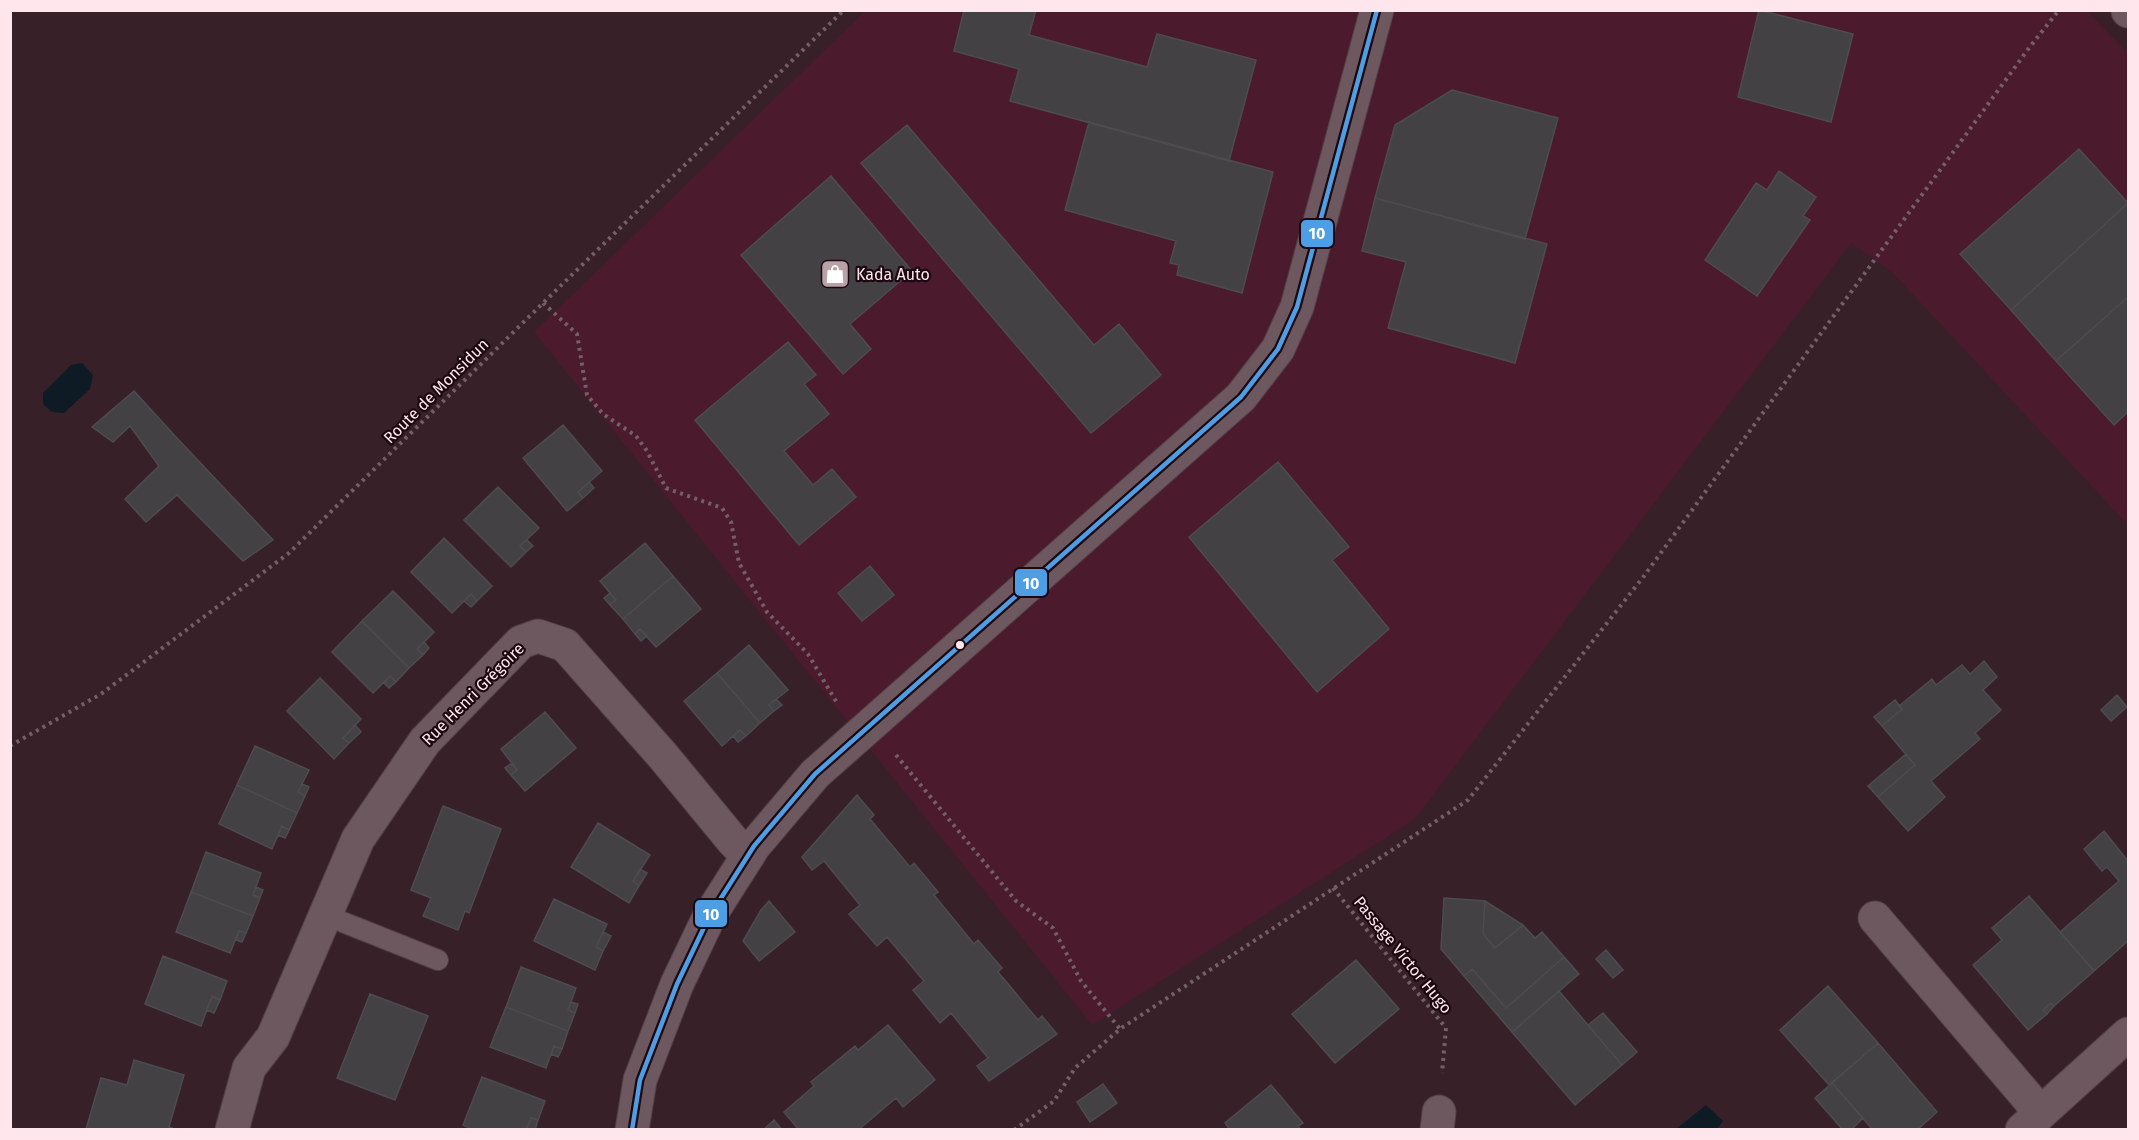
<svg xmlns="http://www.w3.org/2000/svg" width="2139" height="1140" font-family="'Fira Sans',sans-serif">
<rect width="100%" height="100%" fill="#382029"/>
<!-- built -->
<path fill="#4b1a2c" d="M 2086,10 L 2128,53 L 2127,524 L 1893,273 L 1851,243 L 1415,819 L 1092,1025 L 534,332 L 865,11 Z"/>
<!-- water -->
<path fill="#0e1b25" d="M 82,363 L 93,375 L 90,389 L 64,413 L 52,412 L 43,404 L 43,393 L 71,365 Z
M 1706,1105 L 1723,1121 L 1717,1129 L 1676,1129 Z"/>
<!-- building -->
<path fill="#444144" stroke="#4c4c4f" stroke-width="1.5" d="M 964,10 L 1036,10 L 1029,35 L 1147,67 L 1157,34 L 1256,60 L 1229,161 L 1010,101 L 1019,69 L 954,51 Z
M 1759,10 L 1853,34 L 1831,122 L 1738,97 Z
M 1452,90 L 1558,118 L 1525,239 L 1375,198 L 1395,125 Z
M 1089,122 L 1273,172 L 1242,293 L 1177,275 L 1179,265 L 1170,263 L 1176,241 L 1065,210 Z
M 907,125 L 1094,345 L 1119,324 L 1161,375 L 1091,433 L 861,163 Z
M 2079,149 L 2128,203 L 2011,310 L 1960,254 Z
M 1779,171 L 1816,197 L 1803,216 L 1810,220 L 1757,296 L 1705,260 L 1756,183 L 1767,190 Z
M 831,176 L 912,271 L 850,324 L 871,349 L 843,374 L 741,255 Z
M 1375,198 L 1547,244 L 1515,363 L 1388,328 L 1406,262 L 1362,251 Z
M 2128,203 L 2128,297 L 2056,361 L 2011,310 Z
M 2128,297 L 2128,412 L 2114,425 L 2056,361 Z
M 788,342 L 816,375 L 804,384 L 829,414 L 784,451 L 813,485 L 832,469 L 856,497 L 799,545 L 695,420 Z
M 134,391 L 176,437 L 273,540 L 243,561 L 177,495 L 146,522 L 125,499 L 159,466 L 130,426 L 113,442 L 92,427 Z
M 563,425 L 602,471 L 578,492 L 583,498 L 567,511 L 523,458 Z
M 1278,462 L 1349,547 L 1332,560 L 1389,629 L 1317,692 L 1189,537 Z
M 589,482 L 594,488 L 583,498 L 578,492 Z
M 498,487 L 539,528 L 520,546 L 526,552 L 511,567 L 464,520 Z
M 444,538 L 492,586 L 477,601 L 471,594 L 452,613 L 411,572 Z
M 527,540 L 533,546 L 526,552 L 520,546 Z
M 645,543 L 673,576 L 623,619 L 610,605 L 616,600 L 600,581 Z
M 870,566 L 894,595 L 862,621 L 838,593 Z
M 673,576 L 701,609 L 656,647 L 640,629 L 635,634 L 623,619 Z
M 393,591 L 434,632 L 417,649 L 423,655 L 409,668 L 362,621 Z
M 610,593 L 616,600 L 610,605 L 604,598 Z
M 471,594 L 477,601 L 471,607 L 464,601 Z
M 362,621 L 409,668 L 396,682 L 390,676 L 373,693 L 332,652 Z
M 640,629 L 647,636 L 641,641 L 635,634 Z
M 424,642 L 429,648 L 423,655 L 417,649 Z
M 749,645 L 788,690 L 769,705 L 774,711 L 760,723 L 717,673 Z
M 1984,661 L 1997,677 L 1983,690 L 2001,710 L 1975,733 L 1980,739 L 1931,781 L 1945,797 L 1908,831 L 1878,797 L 1915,765 L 1882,726 L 1902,709 L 1899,706 L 1932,679 L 1936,685 L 1962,665 L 1970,674 Z
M 717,673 L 760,723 L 746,736 L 740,730 L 722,746 L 684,701 Z
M 390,676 L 396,682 L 389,688 L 384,683 Z
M 320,678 L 361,719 L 343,738 L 349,743 L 334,759 L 287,711 Z
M 2117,695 L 2127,707 L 2111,721 L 2101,710 Z
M 776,699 L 782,705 L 774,711 L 769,705 Z
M 1895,700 L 1902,709 L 1882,726 L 1874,717 Z
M 545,712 L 576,748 L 525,791 L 511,775 L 517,770 L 501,749 Z
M 355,725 L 361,732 L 349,743 L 343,738 Z
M 740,730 L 746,736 L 738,742 L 733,736 Z
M 255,746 L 309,770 L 298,792 L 305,796 L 297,813 L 237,785 Z
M 1906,754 L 1915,765 L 1878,797 L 1868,786 Z
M 512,763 L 517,770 L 511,775 L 505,768 Z
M 302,784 L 309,787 L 305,796 L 298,792 Z
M 237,785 L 297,813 L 289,830 L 282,826 L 272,849 L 219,824 Z
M 857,795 L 874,815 L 870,819 L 910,867 L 914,863 L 938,892 L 934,895 L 974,944 L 978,940 L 1002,968 L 998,972 L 1038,1020 L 1042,1016 L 1057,1034 L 989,1081 L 977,1066 L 988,1058 L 951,1013 L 940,1023 L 913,990 L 924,981 L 887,937 L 877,946 L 849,914 L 860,905 L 824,861 L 812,870 L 802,857 Z
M 443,806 L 501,829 L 469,913 L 465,911 L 458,930 L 423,916 L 431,898 L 411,890 Z
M 598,823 L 650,855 L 633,881 L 639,886 L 629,903 L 571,867 Z
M 282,826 L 289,830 L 285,838 L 278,835 Z
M 2104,831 L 2128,861 L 2128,941 L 2094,971 L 2060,932 L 2119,881 L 2107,867 L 2102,871 L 2084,849 Z
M 206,852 L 261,873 L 253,895 L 260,898 L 253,916 L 191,892 Z
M 640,869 L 647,873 L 639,886 L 633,881 Z
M 256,887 L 263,890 L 260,898 L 253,895 Z
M 191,892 L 253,916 L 246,933 L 239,931 L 230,953 L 176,932 Z
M 2029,896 L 2094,971 L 2054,1006 L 2051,1003 L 2043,1010 L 2047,1014 L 2028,1030 L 1973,965 L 2002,940 L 1992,928 Z
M 1444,898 L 1485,901 L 1483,934 L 1495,948 L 1523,925 L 1535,938 L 1542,932 L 1564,957 L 1506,1008 L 1472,969 L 1464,976 L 1441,949 Z
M 554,899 L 607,924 L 596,947 L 603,951 L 595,970 L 534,941 Z
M 769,901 L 795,932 L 759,961 L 743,941 L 761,910 Z
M 1485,901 L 1523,925 L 1495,948 L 1483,934 Z
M 239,931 L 246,933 L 242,942 L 236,940 Z
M 603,932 L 611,936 L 603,951 L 596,947 Z
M 1606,950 L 1623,970 L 1613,978 L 1596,959 Z
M 163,956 L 227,981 L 220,1000 L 212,996 L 201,1026 L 145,1004 Z
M 1564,957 L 1579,974 L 1512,1032 L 1464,976 L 1472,969 L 1506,1008 Z
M 1356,960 L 1399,1009 L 1335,1063 L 1292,1014 Z
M 521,967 L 576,988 L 568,1010 L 575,1013 L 568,1031 L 506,1007 Z
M 1828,986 L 1878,1043 L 1829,1085 L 1780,1030 Z
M 1559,991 L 1622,1065 L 1575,1105 L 1512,1032 Z
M 370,994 L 428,1016 L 395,1100 L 337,1078 Z
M 212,996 L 220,1000 L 214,1013 L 207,1010 Z
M 571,1002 L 578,1004 L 575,1013 L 568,1010 Z
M 2051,1003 L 2054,1006 L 2047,1014 L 2043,1010 Z
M 506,1007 L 568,1031 L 562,1049 L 554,1046 L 546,1068 L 490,1047 Z
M 1603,1013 L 1637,1052 L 1622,1065 L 1588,1025 Z
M 888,1025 L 935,1080 L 903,1107 L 896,1098 L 858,1130 L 799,1130 L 784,1112 L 814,1086 L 811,1082 L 855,1046 L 858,1050 Z
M 1878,1043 L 1937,1112 L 1917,1130 L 1873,1130 L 1832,1083 Z
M 554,1046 L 562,1049 L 558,1057 L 551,1054 Z
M 134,1060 L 184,1075 L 169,1127 L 177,1130 L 86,1129 L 101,1078 L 127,1085 Z
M 482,1077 L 545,1101 L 538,1120 L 531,1118 L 526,1130 L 474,1130 L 463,1125 Z
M 1832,1083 L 1863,1118 L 1851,1130 L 1843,1130 L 1815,1098 Z
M 1103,1084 L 1117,1103 L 1090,1122 L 1077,1102 Z
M 1271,1085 L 1303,1123 L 1298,1126 L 1301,1130 L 1230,1130 L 1225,1123 Z
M 531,1118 L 538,1120 L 535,1130 L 526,1130 Z
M 774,1120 L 782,1130 L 763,1130 Z"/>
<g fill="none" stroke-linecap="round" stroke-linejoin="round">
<!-- service casing -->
<g stroke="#533f46" stroke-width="22">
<path id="service" d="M 325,915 L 438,960"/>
</g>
<!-- minor casing -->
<g stroke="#533f46" stroke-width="35">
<path id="minor" d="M 1875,918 L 2040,1112
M 232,1130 L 249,1068 L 273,1037 L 358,839 L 425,741 L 521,642 L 538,636 L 565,645 L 663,756 L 733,841 L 748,856
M 632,1130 L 640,1080 L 677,984 L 709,917 L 754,846 L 815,774 L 1241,397 L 1278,349 L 1297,307 L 1377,10
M 1437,1130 L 1439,1112
M 2022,1130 L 2128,1034"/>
</g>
<!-- tertiary casing -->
<g stroke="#533f46" stroke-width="35">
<path id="tertiary" d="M 2128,10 L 2128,11"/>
</g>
<!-- path -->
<path stroke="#726066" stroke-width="4" stroke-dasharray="3 4.5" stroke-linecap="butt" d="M 543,303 L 577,334 L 587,395 L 603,414 L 636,436 L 647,451 L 666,488 L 722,508 L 731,522 L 739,563 L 767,612 L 808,654 L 837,703
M 10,746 L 101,694 L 289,553 L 543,303 L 844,10
M 896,755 L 1016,901 L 1053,928 L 1081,981 L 1120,1029
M 1333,888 L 1446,1028 L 1442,1073
M 1014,1130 L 1054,1101 L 1075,1068 L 1120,1029 L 1468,800 L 1644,576 L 2029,48 L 2059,10"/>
<!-- service -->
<use href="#service" stroke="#6d585f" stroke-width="20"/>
<!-- minor -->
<use href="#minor" stroke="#6d585f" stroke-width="33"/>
<!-- tertiary -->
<use href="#tertiary" stroke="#6d585f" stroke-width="33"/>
<!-- bus-1 casing -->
<g stroke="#1c0910" stroke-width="9">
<path id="bus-1" d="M 632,1130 L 640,1080 L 677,984 L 709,917 L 754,846 L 815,774 L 1241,397 L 1278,349 L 1297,307 L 1377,10"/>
</g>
<!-- bus-1 -->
<use href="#bus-1" stroke="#4d9ee5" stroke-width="4.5"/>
</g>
<!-- icons -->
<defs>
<g id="shop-square" transform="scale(1.5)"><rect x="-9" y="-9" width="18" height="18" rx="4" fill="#b9a1a8" stroke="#1c0910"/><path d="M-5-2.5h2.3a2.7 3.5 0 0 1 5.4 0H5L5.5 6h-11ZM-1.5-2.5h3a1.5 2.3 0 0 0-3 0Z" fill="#fff"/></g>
</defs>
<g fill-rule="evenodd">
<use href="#shop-square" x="835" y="274"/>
</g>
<!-- markers -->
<circle fill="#ffe6ed" stroke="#1c0910" stroke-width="2" cx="960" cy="645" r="5"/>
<g text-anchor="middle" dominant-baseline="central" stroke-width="4.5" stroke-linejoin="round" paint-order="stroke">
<!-- poi labels -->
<g font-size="16" fill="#ffe6ed" stroke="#1c0910" text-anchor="start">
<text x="856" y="274">Kada Auto</text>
</g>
<!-- street labels -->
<g font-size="16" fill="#ffe6ed" stroke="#1c0910">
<text transform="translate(436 391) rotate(-45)">Route de Monsidun</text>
<text transform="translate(473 694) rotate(-45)">Rue Henri Grégoire</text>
<text transform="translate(1403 955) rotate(51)">Passage Victor Hugo</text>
</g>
</g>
<g stroke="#1c0910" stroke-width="2">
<rect x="1300" y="219" width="34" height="29" rx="6" fill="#4d9ee5"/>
<rect x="1014" y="568" width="34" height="29" rx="6" fill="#4d9ee5"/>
<rect x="694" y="899" width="34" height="29" rx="6" fill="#4d9ee5"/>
</g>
<g font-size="16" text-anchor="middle" font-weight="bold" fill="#fff">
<text x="1317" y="239">10</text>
<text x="1031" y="589">10</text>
<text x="711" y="920">10</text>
</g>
<!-- border -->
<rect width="2139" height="1140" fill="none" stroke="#ffe6ed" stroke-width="24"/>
</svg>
